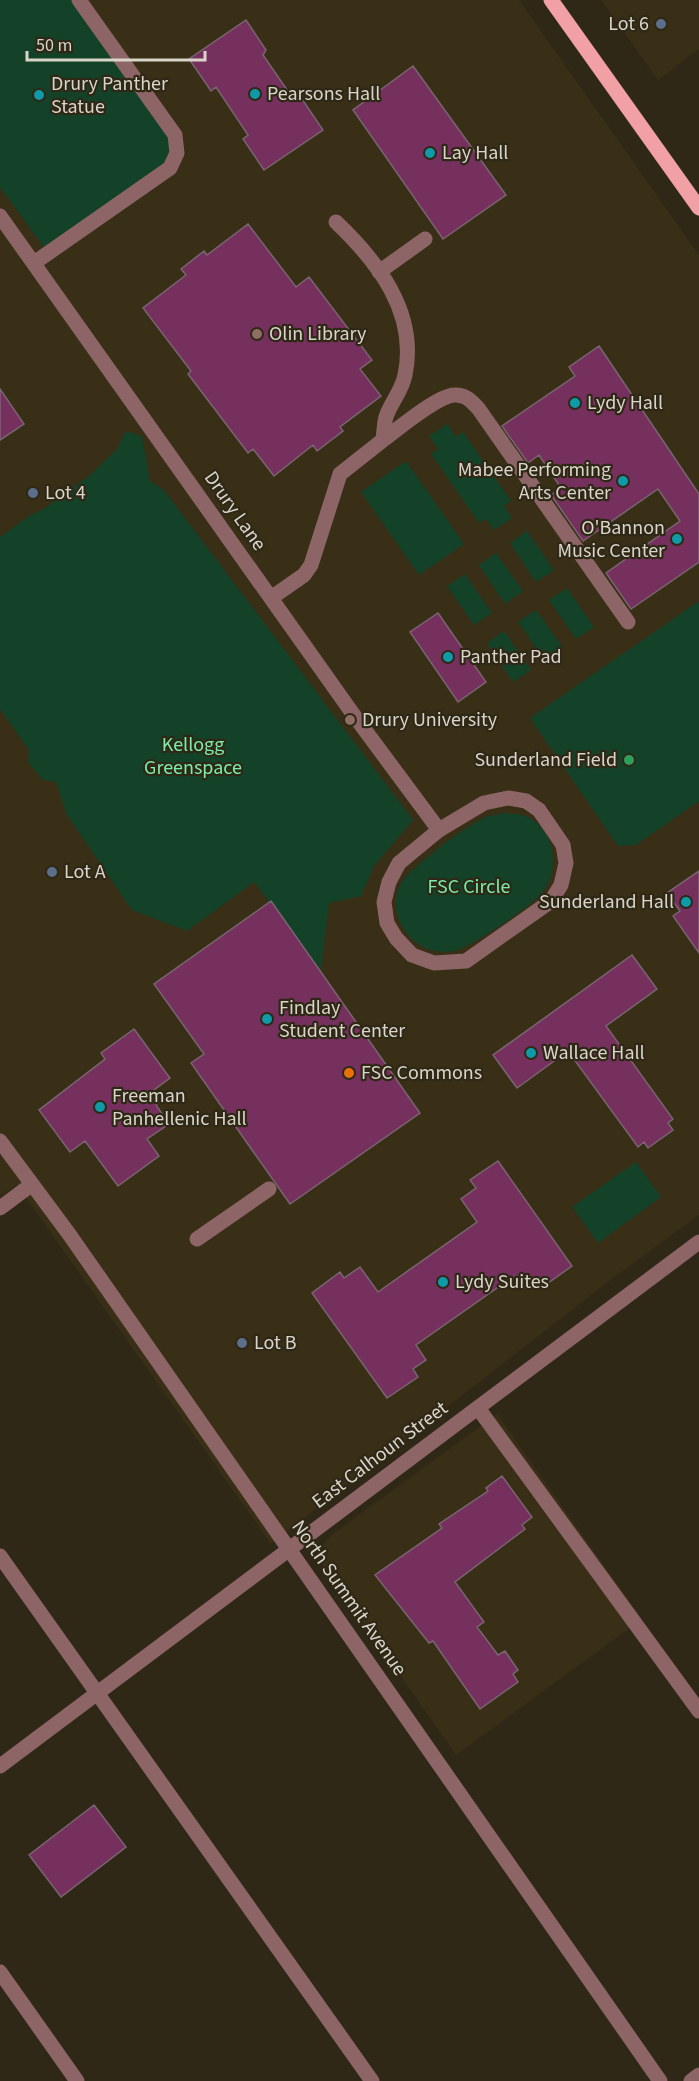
<svg xmlns="http://www.w3.org/2000/svg" width="699" height="2081" font-family="'Source Sans 3',sans-serif">
<rect width="100%" height="100%" fill="#2f2816"/>
<!-- built -->
<path fill="#382f16" d="M 0,0 L 519,0 L 699,255 L 699,1215 L 609,1281 L 271,1544 L 17,1185 L 0,1196 Z
M 601,0 L 699,0 L 699,49 L 658,80 Z
M 497,1414 L 642,1619 L 456,1755 L 318,1558 L 323,1544 L 333,1534 Z"/>
<!-- green -->
<path fill="#144229" d="M 0,0 L 79,0 L 122,60 L 177,153 L 48,253 L 0,187 Z
M 447,424 L 456,437 L 463,432 L 511,501 L 504,506 L 512,518 L 494,530 L 486,519 L 479,523 L 431,454 L 438,449 L 429,436 Z
M 126,431 L 142,436 L 150,481 L 163,489 L 413,820 L 374,866 L 361,896 L 329,903 L 321,970 L 254,882 L 187,931 L 132,910 L 67,815 L 56,782 L 43,780 L 28,762 L 29,750 L 0,709 L 0,537 L 29,516 L 42,510 L 90,475 L 117,449 Z
M 406,461 L 464,544 L 419,575 L 361,492 Z
M 527,531 L 554,570 L 536,582 L 510,543 Z
M 496,553 L 523,591 L 505,604 L 479,565 Z
M 465,574 L 492,613 L 474,625 L 447,586 Z
M 567,588 L 594,627 L 576,639 L 549,600 Z
M 699,601 L 699,801 L 636,845 L 618,846 L 530,718 Z
M 536,610 L 563,648 L 545,661 L 518,622 Z
M 504,631 L 531,670 L 513,682 L 487,643 Z
M 504,813 C 509,814 516,813 522,815 C 555,824 562,871 541,894 C 531,906 472,946 457,950 C 419,961 384,921 400,885 C 408,869 468,824 486,817 C 491,815 498,815 504,813 Z
M 636,1162 L 661,1197 L 598,1243 L 572,1207 Z"/>
<!-- building -->
<path fill="#76305e" stroke="#796571" stroke-width="1.5" d="M 246,20 L 266,50 L 263,55 L 294,100 L 300,96 L 323,130 L 264,170 L 243,139 L 248,135 L 216,87 L 211,91 L 189,59 Z
M 413,66 L 506,195 L 443,239 L 353,110 Z
M 248,224 L 296,287 L 309,277 L 372,360 L 360,369 L 381,396 L 340,427 L 343,431 L 317,451 L 313,445 L 274,476 L 253,449 L 248,453 L 188,374 L 191,371 L 143,308 L 186,275 L 181,269 L 204,251 L 207,255 Z
M 599,346 L 699,494 L 699,562 L 631,609 L 606,573 L 680,521 L 658,489 L 583,541 L 551,495 L 561,488 L 539,455 L 528,463 L 502,426 L 575,376 L 569,367 Z
M 0,389 L 24,424 L 0,440 Z
M 438,613 L 486,682 L 458,702 L 410,632 Z
M 699,871 L 699,953 L 673,916 L 680,911 L 667,893 Z
M 271,901 L 420,1113 L 290,1204 L 191,1063 L 204,1054 L 154,984 Z
M 632,955 L 657,989 L 606,1026 L 673,1119 L 668,1123 L 673,1130 L 648,1148 L 644,1142 L 638,1147 L 568,1051 L 517,1088 L 493,1055 Z
M 134,1029 L 170,1078 L 154,1090 L 162,1100 L 156,1105 L 169,1124 L 147,1139 L 159,1156 L 118,1186 L 85,1141 L 70,1152 L 39,1110 L 105,1059 L 101,1053 Z
M 498,1161 L 572,1266 L 544,1286 L 538,1278 L 523,1289 L 514,1276 L 416,1345 L 426,1360 L 413,1369 L 418,1377 L 387,1398 L 312,1293 L 340,1272 L 344,1278 L 360,1267 L 378,1292 L 477,1222 L 461,1199 L 476,1188 L 470,1180 Z
M 502,1476 L 532,1517 L 522,1525 L 525,1529 L 455,1582 L 484,1622 L 477,1627 L 498,1655 L 505,1651 L 518,1670 L 513,1674 L 518,1682 L 480,1709 L 433,1641 L 429,1643 L 375,1575 L 442,1528 L 439,1524 L 488,1491 L 486,1488 Z
M 94,1805 L 126,1847 L 61,1897 L 29,1855 Z"/>
<g fill="none" stroke-linecap="round" stroke-linejoin="round">
<!-- minor -->
<path stroke="#8d6567" stroke-width="15" d="M 0,216 L 353,714 L 439,830
M 34,263 L 170,168 L 177,153 L 175,135 L 79,0
M 379,272 L 425,239
M 383,440 C 398,429 437,396 454,395 C 465,394 471,401 478,408 L 628,622
M 271,598 L 304,575 L 311,565 L 340,474 L 383,440 C 384,432 384,424 386,417 C 391,402 402,391 405,375 C 418,313 378,262 336,222
M 508,798 L 526,801 L 539,810 L 563,845 L 566,863 L 561,885 L 551,901 L 466,961 L 434,963 L 412,955 L 396,938 L 387,923 L 384,902 L 389,882 L 399,863 L 439,830 L 484,803 Z
M 0,1141 L 69,1234 L 660,2081
M 0,1208 L 31,1185
M 197,1239 L 269,1189
M 478,1408 L 699,1711
M 0,1556 L 372,2081
M 0,1766 L 699,1242
M 0,1972 L 77,2081
M 691,2081 L 699,2075"/>
<!-- major -->
<path stroke="#f1a0a5" stroke-width="15" d="M 551,0 L 699,208"/>
</g>
<!-- markers -->
<g fill="#5c6f8a" stroke="#2f2816" stroke-width="2">
<circle cx="661" cy="24" r="6"/>
<circle cx="33" cy="493" r="6"/>
<circle cx="52" cy="872" r="6"/>
<circle cx="242" cy="1343" r="6"/>
</g>
<g fill="#0f9aa8" stroke="#2f2816" stroke-width="2">
<circle cx="255" cy="94" r="6"/>
<circle cx="39" cy="95" r="6"/>
<circle cx="430" cy="153" r="6"/>
<circle cx="575" cy="403" r="6"/>
<circle cx="623" cy="481" r="6"/>
<circle cx="677" cy="539" r="6"/>
<circle cx="448" cy="657" r="6"/>
<circle cx="686" cy="902" r="6"/>
<circle cx="267" cy="1019" r="6"/>
<circle cx="531" cy="1053" r="6"/>
<circle cx="100" cy="1107" r="6"/>
<circle cx="443" cy="1282" r="6"/>
</g>
<g fill="#8d6e63" stroke="#2f2816" stroke-width="2">
<circle cx="257" cy="334" r="6"/>
<circle cx="350" cy="720" r="6"/>
</g>
<circle fill="#2e9e5b" stroke="#2f2816" stroke-width="2" cx="629" cy="760" r="6"/>
<circle fill="#e8710a" stroke="#2f2816" stroke-width="2" cx="349" cy="1073" r="6"/>
<g text-anchor="middle" dominant-baseline="central" stroke-width="4.5" stroke-linejoin="round" paint-order="stroke">
<!-- poi labels -->
<g font-size="20" fill="#d9d5ca" stroke="#2f2816" text-anchor="start">
<text x="649" y="24" text-anchor="end">Lot 6</text>
<text x="51" y="84">Drury Panther<tspan x="51" dy="23">Statue</tspan></text>
<text x="267" y="94">Pearsons Hall</text>
<text x="442" y="153">Lay Hall</text>
<text x="269" y="334">Olin Library</text>
<text x="587" y="403">Lydy Hall</text>
<text x="611" y="470" text-anchor="end">Mabee Performing<tspan x="611" dy="23">Arts Center</tspan></text>
<text x="45" y="493">Lot 4</text>
<text x="665" y="528" text-anchor="end">O'Bannon<tspan x="665" dy="23">Music Center</tspan></text>
<text x="460" y="657">Panther Pad</text>
<text x="362" y="720">Drury University</text>
<text x="617" y="760" text-anchor="end">Sunderland Field</text>
<text x="64" y="872">Lot A</text>
<text x="674" y="902" text-anchor="end">Sunderland Hall</text>
<text x="279" y="1008">Findlay<tspan x="279" dy="23">Student Center</tspan></text>
<text x="543" y="1053">Wallace Hall</text>
<text x="361" y="1073">FSC Commons</text>
<text x="112" y="1096">Freeman<tspan x="112" dy="23">Panhellenic Hall</tspan></text>
<text x="455" y="1282">Lydy Suites</text>
<text x="254" y="1343">Lot B</text>
</g>
<!-- street labels -->
<g font-size="20" fill="#d9d5ca" stroke="#2f2816">
<text transform="translate(235 511) rotate(55)">Drury Lane</text>
<text transform="translate(380 1455) rotate(-37)">East Calhoun Street</text>
<text transform="translate(349 1598) rotate(55)">North Summit Avenue</text>
</g>
<!-- park labels -->
<g font-size="20" fill="#79eeaa" stroke="#2f2816">
<text x="193" y="745">Kellogg<tspan x="193" dy="23">Greenspace</tspan></text>
<text x="469" y="887">FSC Circle</text>
</g>
</g>
<!-- scale -->
<path d="M27 51v9h178v-9" fill="none" stroke="#d9d5ca" stroke-width="3"/>
<text x="36" y="51" font-size="18" fill="#d9d5ca" stroke="#2f2816" stroke-width="4.5" paint-order="stroke">50 m</text>
</svg>
